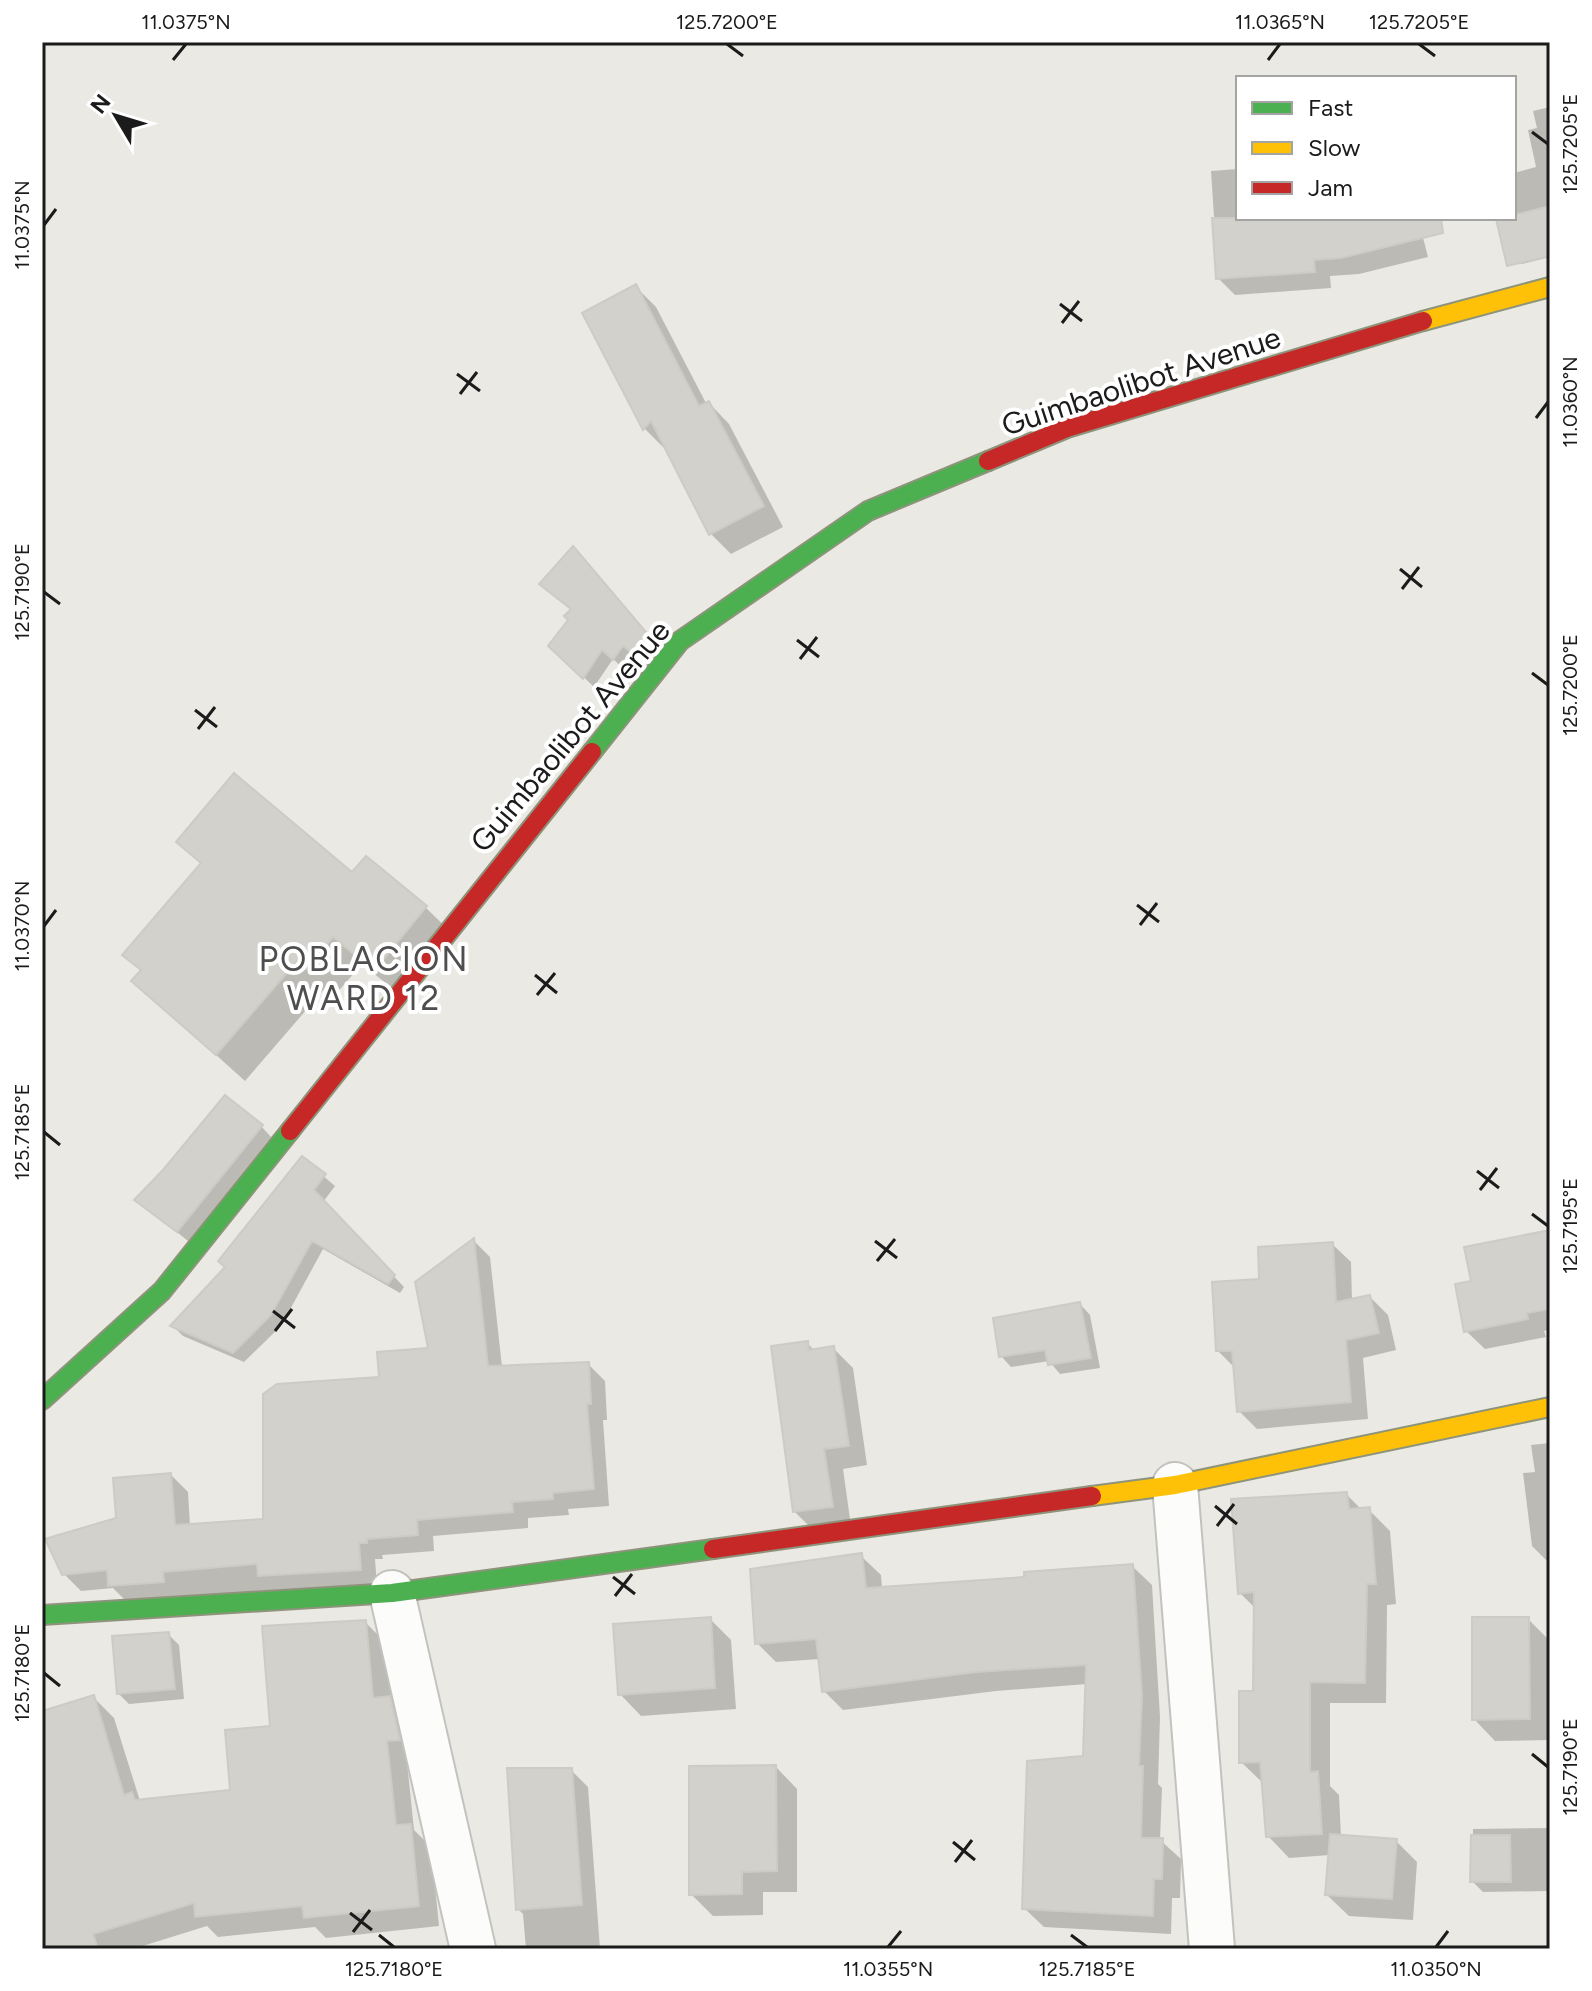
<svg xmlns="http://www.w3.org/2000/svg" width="1592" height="1991" font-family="Figtree,sans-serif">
<rect width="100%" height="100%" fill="#eae9e3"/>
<!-- shadow -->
<path fill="#0003" d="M 1550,107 L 1550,257 L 1522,264 L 1506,248 L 1501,218 L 1514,218 L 1514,173 L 1536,167 L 1528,130 L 1537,128 L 1533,111 Z
M 1238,169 L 1238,218 L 1418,218 L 1428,257 L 1359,274 L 1330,276 L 1331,288 L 1235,295 L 1218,278 L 1211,171 Z
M 636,287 L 656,307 L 707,405 L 709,403 L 729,424 L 783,527 L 731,554 L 711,534 L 666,447 L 665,449 L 645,429 L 585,313 Z
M 583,559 L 660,649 L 647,665 L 634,655 L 624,669 L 613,659 L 594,687 L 550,645 L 570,620 L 573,610 L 541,584 Z
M 179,842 L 353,875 L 366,859 L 426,908 L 454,935 L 403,997 L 362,964 L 335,995 L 326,987 L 245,1081 L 134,981 L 142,972 L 125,955 L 202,865 Z
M 261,1126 L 271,1137 L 188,1241 L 137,1200 Z
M 302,1158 L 335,1186 L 323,1202 L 404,1287 L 400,1293 L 323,1249 L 281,1326 L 244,1362 L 183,1336 L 173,1326 L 227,1268 Z
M 1550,1232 L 1550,1330 L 1544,1331 L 1546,1337 L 1485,1349 L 1466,1331 L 1473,1283 Z
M 474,1241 L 490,1257 L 502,1367 L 588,1364 L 605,1381 L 607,1420 L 603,1420 L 609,1506 L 568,1509 L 569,1515 L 528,1518 L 528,1528 L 433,1536 L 434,1551 L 382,1555 L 383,1559 L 375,1559 L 377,1586 L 127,1602 L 113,1588 L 81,1591 L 64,1574 L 118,1520 L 171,1475 L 188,1492 L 190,1526 L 265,1520 L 381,1379 L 430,1350 Z
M 1332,1244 L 1351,1262 L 1352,1301 L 1370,1297 L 1388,1315 L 1396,1350 L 1363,1358 L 1368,1419 L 1257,1429 L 1239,1411 L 1235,1368 L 1218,1351 Z
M 1080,1304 L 1090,1315 L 1100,1368 L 1060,1374 L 1049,1361 L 1011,1367 L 1001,1356 Z
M 807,1343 L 815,1351 L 833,1348 L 853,1368 L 867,1465 L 843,1469 L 851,1526 L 814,1531 L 795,1512 Z
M 1550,1443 L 1550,1564 L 1532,1546 L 1523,1473 L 1535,1472 L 1531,1445 Z
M 1346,1494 L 1362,1510 L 1369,1510 L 1390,1531 L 1396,1604 L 1387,1605 L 1386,1703 L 1330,1703 L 1330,1786 L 1339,1795 L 1341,1837 L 1396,1841 L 1417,1862 L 1413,1920 L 1349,1916 L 1327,1895 L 1330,1855 L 1289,1858 L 1268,1836 L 1264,1784 L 1241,1762 L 1255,1693 L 1256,1609 L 1240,1593 Z
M 861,1556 L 881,1575 L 882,1589 L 1026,1579 L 1132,1566 L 1152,1585 L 1160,1717 L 1158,1784 L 1162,1788 L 1160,1840 L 1181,1859 L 1180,1898 L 1172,1898 L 1171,1934 L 1044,1927 L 1024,1908 L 1085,1758 L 1087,1684 L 996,1691 L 843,1710 L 824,1691 L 820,1659 L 776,1662 L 757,1643 Z
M 710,1619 L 731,1640 L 736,1709 L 641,1716 L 620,1694 Z
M 1528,1619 L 1549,1640 L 1550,1740 L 1495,1741 L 1474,1719 Z
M 365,1622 L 386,1643 L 392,1700 L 410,1719 L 419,1760 L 407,1762 L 414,1830 L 431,1847 L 439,1926 L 326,1938 L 315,1927 L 218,1937 L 207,1926 L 133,1949 L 42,1949 L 42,1713 L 93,1697 L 114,1718 L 140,1801 L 232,1792 L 272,1727 Z
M 168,1634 L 179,1645 L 184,1699 L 129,1704 L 119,1694 Z
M 776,1767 L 797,1789 L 797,1892 L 763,1892 L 763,1915 L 713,1916 L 691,1894 Z
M 571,1770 L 588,1787 L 600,1949 L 526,1949 L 523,1914 L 518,1909 Z
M 1550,1828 L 1550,1891 L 1483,1892 L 1472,1881 L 1473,1829 Z"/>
<!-- building -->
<path fill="#d2d1cc" stroke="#cdcbc4" stroke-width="2" d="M 1550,206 L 1550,256 L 1507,266 L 1496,219 L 1514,218 L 1514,215 Z
M 1212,218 L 1441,218 L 1443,233 L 1341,258 L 1314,260 L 1315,272 L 1216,279 Z
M 636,284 L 699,406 L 709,401 L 764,506 L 709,535 L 651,421 L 643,430 L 582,313 Z
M 573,546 L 651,638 L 636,656 L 623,646 L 613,660 L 602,650 L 583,679 L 548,646 L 568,620 L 564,616 L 571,609 L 539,584 Z
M 234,773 L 352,872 L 366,856 L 427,906 L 374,971 L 333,937 L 306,969 L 297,961 L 216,1055 L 131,981 L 141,970 L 122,955 L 201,863 L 176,842 Z
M 225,1095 L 263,1125 L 177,1232 L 134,1200 L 163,1170 Z
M 302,1156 L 326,1174 L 314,1190 L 395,1275 L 388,1284 L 312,1241 L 271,1315 L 233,1353 L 170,1326 L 225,1267 L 218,1261 Z
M 1550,1230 L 1550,1309 L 1527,1313 L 1528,1319 L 1464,1332 L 1455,1284 L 1471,1281 L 1464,1247 Z
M 474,1238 L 488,1366 L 589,1362 L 591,1404 L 587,1404 L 594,1489 L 553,1493 L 553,1499 L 512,1502 L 513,1512 L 417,1520 L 418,1535 L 367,1539 L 367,1543 L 359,1543 L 361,1570 L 258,1576 L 257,1564 L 163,1572 L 164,1582 L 108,1586 L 107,1570 L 62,1575 L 45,1539 L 116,1518 L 113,1478 L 171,1473 L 175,1525 L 263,1519 L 263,1394 L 277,1384 L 379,1377 L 377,1352 L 428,1348 L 415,1282 Z
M 1333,1242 L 1336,1302 L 1370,1295 L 1379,1333 L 1346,1340 L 1351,1402 L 1237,1412 L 1232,1351 L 1216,1351 L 1212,1282 L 1259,1279 L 1258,1247 Z
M 1080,1302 L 1091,1358 L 1048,1365 L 1045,1350 L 999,1357 L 993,1318 Z
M 808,1341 L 809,1350 L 834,1346 L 849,1446 L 824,1449 L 833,1507 L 793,1512 L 771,1346 Z
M 1347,1492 L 1349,1509 L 1370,1507 L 1376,1584 L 1367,1584 L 1365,1683 L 1310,1682 L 1310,1772 L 1318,1771 L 1322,1834 L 1266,1837 L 1260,1762 L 1239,1763 L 1239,1691 L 1253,1691 L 1254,1592 L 1238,1594 L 1231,1499 Z
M 862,1553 L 866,1588 L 1024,1577 L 1024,1572 L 1133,1564 L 1142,1696 L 1139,1766 L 1143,1766 L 1141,1838 L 1163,1838 L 1162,1879 L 1154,1879 L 1153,1916 L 1022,1909 L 1027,1761 L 1083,1756 L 1086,1665 L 976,1672 L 822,1692 L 816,1639 L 755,1644 L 750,1569 Z
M 711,1617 L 715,1688 L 618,1695 L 613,1624 Z
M 1472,1617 L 1529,1617 L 1530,1719 L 1472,1720 Z
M 366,1620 L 373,1698 L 390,1696 L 400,1740 L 387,1741 L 396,1825 L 411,1824 L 419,1906 L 304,1918 L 302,1906 L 195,1917 L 194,1903 L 93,1934 L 98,1949 L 42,1949 L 42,1711 L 94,1695 L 124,1795 L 132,1792 L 135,1800 L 230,1790 L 225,1730 L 270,1726 L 262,1626 Z
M 169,1632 L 175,1689 L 117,1694 L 112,1636 Z
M 776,1765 L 777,1871 L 742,1872 L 742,1894 L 689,1895 L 689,1766 Z
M 507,1768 L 572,1768 L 582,1905 L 516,1910 Z
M 1330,1834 L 1397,1839 L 1392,1899 L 1325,1895 Z
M 1471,1835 L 1510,1835 L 1511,1882 L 1470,1882 Z"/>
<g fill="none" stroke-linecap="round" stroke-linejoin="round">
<!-- street casing -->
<g stroke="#c2c2bf" stroke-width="48">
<path id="street" d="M 1175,1485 L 1212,1949
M 392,1593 L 473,1949"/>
</g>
<!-- fast casing -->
<g stroke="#8d947b" stroke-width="22">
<path id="fast" d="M 592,752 L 680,641 L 868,511 L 988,461
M 42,1400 L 162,1291 L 290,1131
M 42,1615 L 392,1593 L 713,1549"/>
</g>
<!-- slow casing -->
<g stroke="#8d947b" stroke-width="22">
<path id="slow" d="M 1423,321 L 1550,287
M 1092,1496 L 1175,1485 L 1550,1407"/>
</g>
<!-- jam casing -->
<g stroke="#8d947b" stroke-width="22">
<path id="jam" d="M 988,461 L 1067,428 L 1423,321
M 290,1131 L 592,752
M 713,1549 L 1092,1496"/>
</g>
<!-- street -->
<use href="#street" stroke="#fcfcfb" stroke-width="44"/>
<!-- fast -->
<use href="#fast" stroke="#4caf50" stroke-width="18"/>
<!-- slow -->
<use href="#slow" stroke="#ffc107" stroke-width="18"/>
<!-- jam -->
<use href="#jam" stroke="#c62828" stroke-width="18"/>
</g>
<!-- ticks -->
<path fill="none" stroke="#1b1b1b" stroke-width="3" d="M 727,44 L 743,56M 1419,44 L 1435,56M 173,60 L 186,44M 1268,60 L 1280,44M 1532,132 L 1548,144M 44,225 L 56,209M 1060,304 L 1082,321M 1062,323 L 1079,301M 457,374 L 480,391M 460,394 L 477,372M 1536,418 L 1548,402M 1400,569 L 1422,587M 1402,589 L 1419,567M 44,592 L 60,604M 797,640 L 819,657M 800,659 L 817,637M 1532,673 L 1548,685M 195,710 L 217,727M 198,729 L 215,707M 1137,905 L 1159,922M 1140,925 L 1157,903M 44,926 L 56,910M 535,975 L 557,993M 537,995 L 555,973M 44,1132 L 60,1145M 1477,1171 L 1499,1188M 1480,1190 L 1497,1168M 1532,1214 L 1548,1226M 875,1241 L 897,1258M 877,1261 L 895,1239M 273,1311 L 295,1328M 275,1331 L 292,1309M 1215,1506 L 1237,1524M 1217,1526 L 1234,1504M 613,1577 L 635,1594M 615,1596 L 632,1574M 44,1673 L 60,1686M 1532,1754 L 1548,1767M 953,1842 L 975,1860M 955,1862 L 972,1840M 350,1913 L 372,1930M 353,1932 L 370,1910M 379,1935 L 394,1947M 1071,1935 L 1087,1947M 888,1947 L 901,1931M 1436,1947 L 1448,1931"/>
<g text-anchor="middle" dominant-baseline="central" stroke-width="8" stroke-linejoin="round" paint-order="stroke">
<!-- street labels -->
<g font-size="30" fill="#1b1b1b" stroke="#fff">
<text transform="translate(1141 381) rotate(-18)">Guimbaolibot Avenue</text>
<text transform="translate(570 736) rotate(-50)">Guimbaolibot Avenue</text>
</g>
<!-- quarter labels -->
<g font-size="34" letter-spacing="2" fill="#4e4e4e" stroke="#fff">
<text x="364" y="959">POBLACION<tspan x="364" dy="39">WARD 12</tspan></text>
</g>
</g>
<!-- border -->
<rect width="1592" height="1991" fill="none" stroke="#ffffff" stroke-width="88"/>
<!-- legend -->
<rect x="1236" y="76" width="280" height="144" fill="#ffffff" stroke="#a4a4a4" stroke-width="2"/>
<rect x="1252" y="102" width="40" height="12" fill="#4caf50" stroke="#a4a4a4" stroke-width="2"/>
<text x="1308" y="116" font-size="24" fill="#1b1b1b">Fast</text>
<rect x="1252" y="142" width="40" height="12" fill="#ffc107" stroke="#a4a4a4" stroke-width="2"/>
<text x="1308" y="156" font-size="24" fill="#1b1b1b">Slow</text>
<rect x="1252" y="182" width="40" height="12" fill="#c62828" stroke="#a4a4a4" stroke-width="2"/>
<text x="1308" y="196" font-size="24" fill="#1b1b1b">Jam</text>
<!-- north arrow -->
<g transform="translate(116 116) rotate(308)" stroke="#ffffff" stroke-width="6" paint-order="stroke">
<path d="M0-6L14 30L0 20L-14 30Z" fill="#1b1b1b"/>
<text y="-12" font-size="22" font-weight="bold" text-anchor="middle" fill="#1b1b1b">N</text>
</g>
<rect x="44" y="44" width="1504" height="1903" fill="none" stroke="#1b1b1b" stroke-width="3"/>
<g font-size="20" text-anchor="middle" fill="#1b1b1b">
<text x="186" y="29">11.0375°N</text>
<text x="727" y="29">125.7200°E</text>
<text x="1280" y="29">11.0365°N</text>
<text x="1419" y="29">125.7205°E</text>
<text transform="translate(1570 144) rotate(-90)" y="7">125.7205°E</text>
<text transform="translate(22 225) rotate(-90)" y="7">11.0375°N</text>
<text transform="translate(1570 402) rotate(-90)" y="7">11.0360°N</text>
<text transform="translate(22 592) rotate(-90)" y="7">125.7190°E</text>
<text transform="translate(1570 685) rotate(-90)" y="7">125.7200°E</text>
<text transform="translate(22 926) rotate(-90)" y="7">11.0370°N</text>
<text transform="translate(22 1132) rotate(-90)" y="7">125.7185°E</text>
<text transform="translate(1570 1226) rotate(-90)" y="7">125.7195°E</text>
<text transform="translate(22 1673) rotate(-90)" y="7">125.7180°E</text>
<text transform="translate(1570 1767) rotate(-90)" y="7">125.7190°E</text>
<text x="394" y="1976">125.7180°E</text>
<text x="888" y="1976">11.0355°N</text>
<text x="1087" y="1976">125.7185°E</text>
<text x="1436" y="1976">11.0350°N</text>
</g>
</svg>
